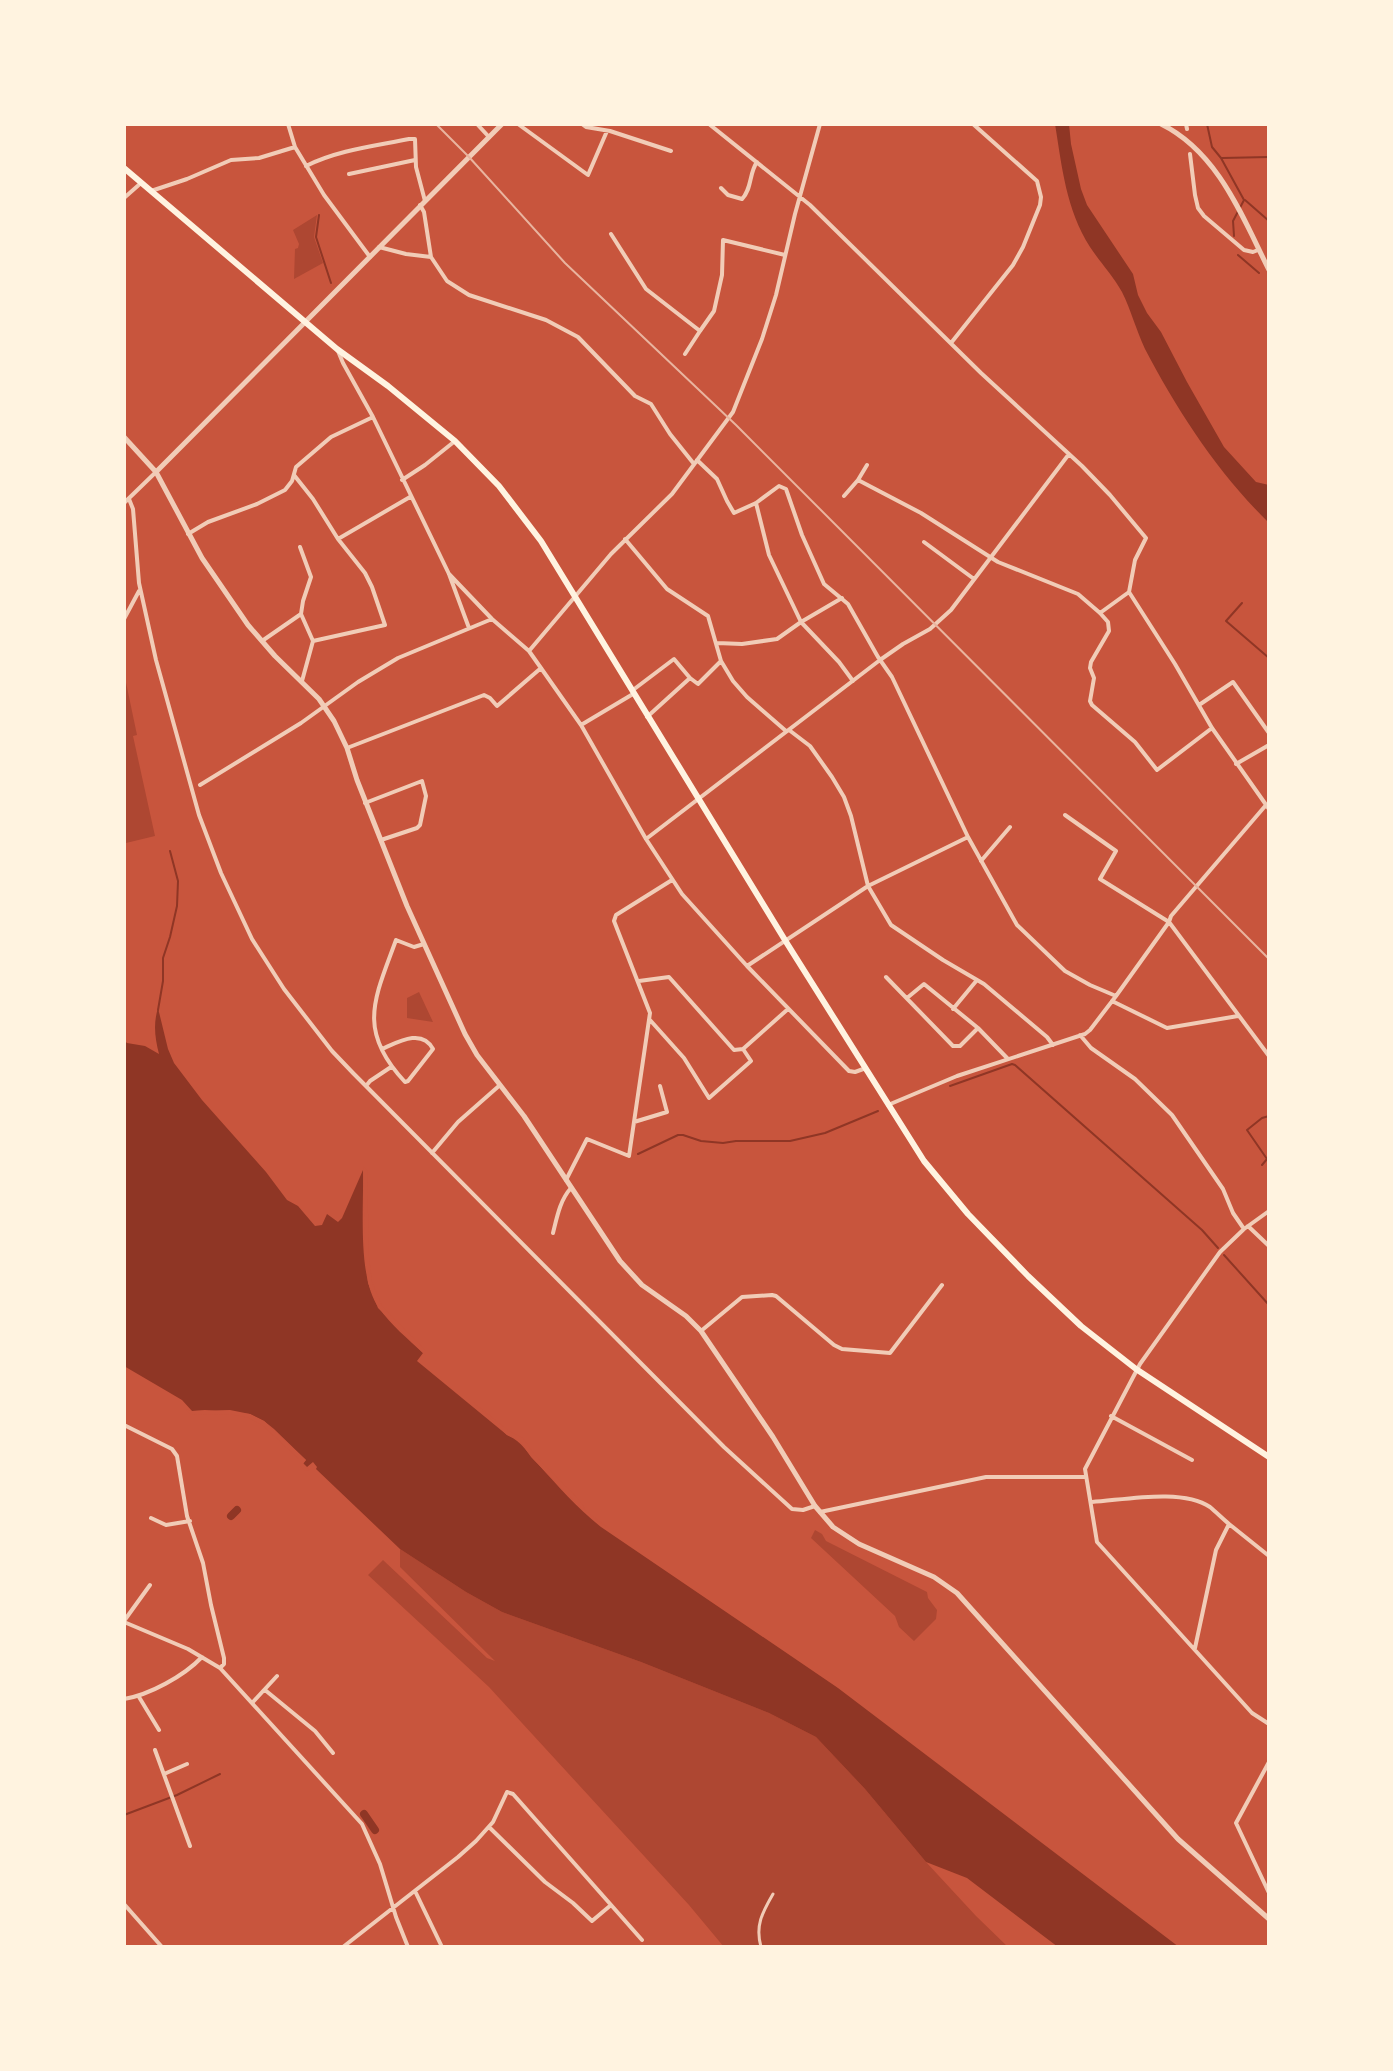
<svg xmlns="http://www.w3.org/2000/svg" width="1393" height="2071" font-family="Lato,sans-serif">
<rect width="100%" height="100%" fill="#c8553d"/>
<!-- green -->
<path fill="#ae4732" d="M 317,215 L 314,237 L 323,263 L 294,279 L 295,249 L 298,248 L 299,244 L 293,230 Z
M 124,673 L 137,735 L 133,736 L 155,836 L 126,843 L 124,843 Z
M 419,992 L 433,1022 L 407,1018 L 407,998 Z
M 815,1530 L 822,1534 L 826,1541 L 927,1592 L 928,1598 L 937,1610 L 936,1619 L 914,1641 L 899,1627 L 895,1616 L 811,1538 Z
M 400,1549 L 466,1592 L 502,1612 L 641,1662 L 769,1713 L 816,1737 L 865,1789 L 926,1862 L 976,1916 L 1008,1947 L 724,1947 L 689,1905 L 489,1687 L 368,1575 L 383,1560 L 487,1658 L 495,1661 L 400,1567 Z"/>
<!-- water -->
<path fill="#8f3625" d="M 1055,124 L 1069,124 L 1071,144 L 1081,189 L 1087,205 L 1133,274 L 1138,295 L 1147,313 L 1161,332 L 1187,382 L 1224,447 L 1256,482 L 1269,485 L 1269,523 C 1218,473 1178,412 1145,349 C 1136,330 1131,310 1122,292 C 1113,276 1100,262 1090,247 C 1066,209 1062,167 1055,124 Z
M 158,1008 L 168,1049 L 174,1063 L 202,1100 L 266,1172 L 287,1200 L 298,1206 L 315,1226 L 322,1225 L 327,1214 L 338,1222 L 342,1218 L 363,1170 C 364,1207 357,1278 379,1308 C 391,1325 408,1339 423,1353 L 417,1361 L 507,1435 C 523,1442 526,1452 538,1464 C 558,1486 578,1509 601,1527 L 838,1688 L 1179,1947 L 1058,1947 L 967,1878 L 926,1862 L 865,1789 L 816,1737 L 769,1713 L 641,1662 L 502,1612 L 466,1592 L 400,1549 L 316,1469 L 317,1467 L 313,1462 L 307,1467 L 303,1463 L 306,1460 L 274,1429 L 264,1421 L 250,1414 L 205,1410 L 192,1411 L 182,1400 L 124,1366 L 124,1040 L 127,1043 L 145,1046 L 159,1054 C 155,1038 153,1024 158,1008 Z"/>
<!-- pier -->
<path fill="#c8553d" d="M 363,1166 L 367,1170 L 369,1257 L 372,1282 L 382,1306 L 426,1351 L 426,1356 L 378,1308 L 368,1283 L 365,1257 Z
M 473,1402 L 509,1431 L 523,1438 L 534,1454 L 580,1501 L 587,1512 L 609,1528 L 599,1522 L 577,1504 L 531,1457 L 520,1441 L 507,1435 Z
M 185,1409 L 192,1411 L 230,1410 L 250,1414 L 264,1421 L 306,1460 L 303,1464 L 310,1470 L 305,1471 L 300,1466 L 300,1460 L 262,1425 L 249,1418 L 230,1414 L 191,1415 Z"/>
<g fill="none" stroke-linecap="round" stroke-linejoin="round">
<!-- stream -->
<path stroke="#8f3625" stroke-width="2" d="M 1207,124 L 1212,147 L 1221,158 L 1244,200 L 1233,221 L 1234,236
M 1222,158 L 1269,157
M 1245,200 L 1269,221
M 319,215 L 316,237 L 331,283
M 1238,255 L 1259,273
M 1242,603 L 1226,621 L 1269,658
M 158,1010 L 163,981 L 163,958 L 170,937 L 177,906 L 178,881 L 170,851
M 950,1086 L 1012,1064 L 1015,1065 L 1202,1230 L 1218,1248
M 638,1154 L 678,1135 L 683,1135 L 701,1141 L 723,1143 L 736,1141 L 790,1141 L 825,1133 L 878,1111
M 1262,1165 L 1267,1159 L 1247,1130 L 1262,1118 L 1269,1116
M 1224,1255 L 1269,1305
M 124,1815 L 177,1795 L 220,1774"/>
<!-- canal -->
<path stroke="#8f3625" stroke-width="8" d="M 231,1516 L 237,1510
M 364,1814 L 375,1830"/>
<!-- pedestrian -->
<path stroke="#f1ccb7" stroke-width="3" d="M 761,1947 C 755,1926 762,1913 773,1894"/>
<!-- minor -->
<path stroke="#f1ccb7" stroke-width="4" d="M 288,124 L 295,147 L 324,195 L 370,257
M 477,124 L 489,137
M 518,124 L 588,175 L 607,131
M 582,124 L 586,127 L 610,131 L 671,151
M 709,124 L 810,205 L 981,373 L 1082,466 L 1110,495 L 1146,538 L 1135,560 L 1129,592 L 1175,664 L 1212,728 L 1269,809
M 1186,124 L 1187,129
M 1190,154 L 1195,195 L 1198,208 L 1204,216 L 1244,250 L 1253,252 L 1258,250
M 306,166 C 338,150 375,146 409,139 L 415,139 L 416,167 L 425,201
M 349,174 L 415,160
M 721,188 L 728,195 L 742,199 C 752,189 749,173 757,162
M 151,191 L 187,179 L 231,160 L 259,158 L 295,147
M 124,198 L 141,183
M 420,205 L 424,212 L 431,257 L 447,281 L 469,295 L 546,320 L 578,337 L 635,396 L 651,404 L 670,434 L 694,464
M 611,234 L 646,289 L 700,331 L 714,311 L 722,275 L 723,240 L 785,255
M 379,247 L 406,254 L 431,257
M 951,343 L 1013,265 L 1023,247 L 1040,205 L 1041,197 L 1037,181 L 973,124
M 338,351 L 343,363 L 373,417 L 449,574 L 469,628
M 685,354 L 700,331
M 697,460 L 717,479 L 727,501 L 734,513 L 756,503 L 779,486 L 786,489 L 802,535 L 824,584 L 848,604 L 878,657 L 892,677 L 968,837 L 1017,925 L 1065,971 L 1090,985 L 1116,996
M 294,475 L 313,499 L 338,539 L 365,573 L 372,587 L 385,625 L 313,641 L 302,681
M 402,480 L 425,465 L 455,441
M 858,480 L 921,513 L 998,562 L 1078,594 L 1100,613 L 1108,622 L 1109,631 L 1091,662 L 1090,668 L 1094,678 L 1090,701 L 1092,705 L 1135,742 L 1157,770 L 1212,728
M 844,496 L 858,480 L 867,465
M 129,499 L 133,509 L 139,583 L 156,660 L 199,815 L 221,873 L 252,939 L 284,989 L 332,1051 L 353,1073 L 724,1447 L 792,1509 L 803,1510 L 815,1506
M 124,503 L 156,472
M 756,503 L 769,555 L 801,622 L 839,662 L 853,681
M 188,534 L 208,522 L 257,504 L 285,490 L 292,481 L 296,467 L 331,437 L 373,417
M 338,539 L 410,497
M 625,539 L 667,589 L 708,616 L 721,661 L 733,681 L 747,697 L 786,731
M 924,542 L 974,579
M 300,547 L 311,577 L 303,601 L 301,614 L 313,641
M 449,574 L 492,619 L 529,651 L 581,725 L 646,839 L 682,894 L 747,966 L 849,1071 L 855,1072 L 866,1068
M 1100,613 L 1129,592
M 124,619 L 139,591
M 262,641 L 301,614
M 717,643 L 742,644 L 777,639 L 801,622 L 842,598
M 529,651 L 611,554 L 672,494 L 733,412 L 762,339 L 776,295 L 795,214 L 820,124
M 690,678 L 698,684 L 721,661
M 633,690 L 674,659 L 690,678 L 647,717
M 1199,705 L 1233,682 L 1269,733
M 581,725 L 633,694
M 789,730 L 810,746 L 832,777 L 844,797 L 851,816 L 868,886 L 891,925 L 943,960 L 984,984 L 1047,1037 L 1053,1045
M 347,748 L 484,695 L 490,698 L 497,706 L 541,668
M 1236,764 L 1269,745
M 200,785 L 301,723 L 358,682 L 398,658 L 492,619
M 365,803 L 422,781 L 426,796 L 420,825 L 417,828 L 381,840
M 1065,815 L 1116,851 L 1100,879 L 1169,922 L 1269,1056
M 646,839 L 880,660 L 903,644 L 930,629 L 951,610 L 1069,454
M 981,861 L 1010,827
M 747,966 L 868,886 L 968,837
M 886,977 L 953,1046 L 960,1046 L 978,1028
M 639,981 L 669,977 L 734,1050 L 743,1049 L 788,1009
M 907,998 L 924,984 L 978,1028 L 1008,1059
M 1112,1001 L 1167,1028 L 1238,1016
M 953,1009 L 977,980
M 650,1020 L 684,1058 L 709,1098 L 751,1061 L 743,1049
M 1080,1035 L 1091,1048 L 1135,1079 L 1172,1115 L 1223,1189 L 1233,1213 L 1244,1229
M 382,1049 C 398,1042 422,1028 433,1049 L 408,1081 L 405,1082 C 356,1030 375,998 396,940 L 414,947 L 424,944
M 366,1086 L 370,1081 L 391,1067
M 888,1105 L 957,1076 L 1085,1034 L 1090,1030 L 1116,996 L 1169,922 L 1171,916 L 1266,805
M 634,1122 L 667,1112 L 660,1086
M 432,1153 L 458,1122 L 500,1085
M 566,1180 L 587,1139 L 629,1156 L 650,1013 L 614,921 L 616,915 L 672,880
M 1269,1211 L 1244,1229 L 1220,1252 L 1140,1364 L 1085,1469 L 1097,1542 L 1252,1713 L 1269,1724
M 1248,1226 L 1269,1246
M 553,1233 C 557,1217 560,1200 571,1188
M 701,1331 L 742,1297 L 772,1295 L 776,1296 L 834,1345 L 842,1349 L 890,1353 L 942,1285
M 1111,1416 L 1192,1460
M 124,1425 L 172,1449 L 177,1456 L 187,1516 L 203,1563 L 211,1605 L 224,1658 L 224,1664 L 220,1668
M 1092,1502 C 1124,1500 1182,1488 1210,1507 C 1216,1512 1222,1518 1229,1524
M 820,1512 L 986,1477 L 1085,1477
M 151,1518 L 166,1525 L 190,1521
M 124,1621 L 150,1585
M 124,1622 L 188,1649 L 220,1668 L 362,1824 L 380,1864 L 396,1917 L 408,1947
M 1195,1648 L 1216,1550 L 1229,1524 L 1269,1556
M 265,1690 L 315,1731 L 333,1753
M 139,1697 L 159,1730
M 124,1699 C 149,1695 184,1676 202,1657
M 252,1703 L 277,1676
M 155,1750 L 190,1846
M 1269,1762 L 1236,1823 L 1269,1893
M 164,1774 L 187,1764
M 489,1827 L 545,1882 L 573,1903 L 592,1921 L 611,1905
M 415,1891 L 442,1947
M 124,1904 L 162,1947
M 343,1947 L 458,1857 L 476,1841 L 493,1822 L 507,1792 L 513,1794 L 642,1940"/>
<!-- tertiary -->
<path stroke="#f1ccb7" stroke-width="5" d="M 1161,124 C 1218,152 1242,216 1269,270
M 124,437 L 156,472 L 202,558 L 248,625 L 275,656 L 319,699 L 334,721 L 347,748 L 357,780 L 407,906 L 465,1034 L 477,1055 L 524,1116 L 620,1261 L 642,1285 L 686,1316 L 701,1331 L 773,1437 L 815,1506 L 833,1527 L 859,1544 L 934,1577 L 957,1593 L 1178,1839 L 1269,1919
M 156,472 L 502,124"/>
<!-- primary -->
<path stroke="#fff3e0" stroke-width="6" d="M 124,168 L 337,349 L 388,386 L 455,441 L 499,486 L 541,541 L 788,945 L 924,1161 L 968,1214 L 1028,1276 L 1081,1326 L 1136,1369 L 1269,1457"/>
<!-- rail -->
<path stroke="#e9b49f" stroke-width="2" d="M 436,124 L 469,157 L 565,263 L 736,425 L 1269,959"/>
</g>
<!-- border -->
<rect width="1393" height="2071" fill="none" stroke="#fff3e0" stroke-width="252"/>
</svg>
